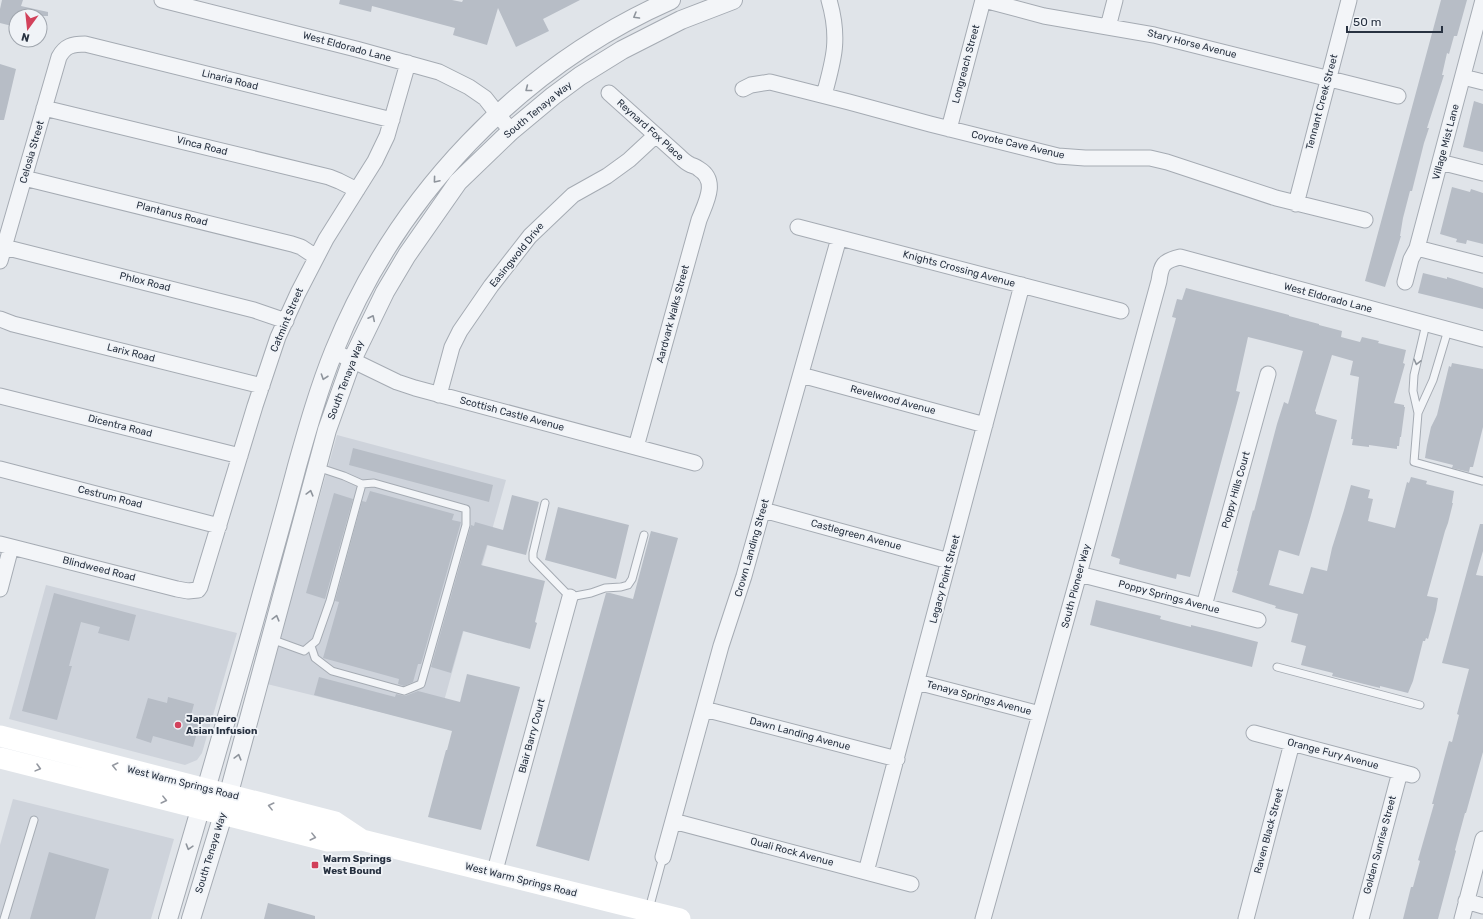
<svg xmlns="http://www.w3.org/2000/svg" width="1483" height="919" font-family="Rubik,sans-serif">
<rect width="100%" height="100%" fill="#e0e4e9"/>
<!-- built -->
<path fill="#ced3db" d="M 337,435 L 506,480 L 437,726 L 267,684 Z
M 46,585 L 237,633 L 202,753 L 197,760 L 185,765 L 9,719 Z
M 13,799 L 174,839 L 151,919 L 0,919 L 0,845 Z"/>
<!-- building -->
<path fill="#b7bdc6" d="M 2,0 L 23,0 L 21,6 L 48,12 L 48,16 L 16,16 L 16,27 L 0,23 L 0,9 Z
M 340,0 L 452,0 L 462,2 L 463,0 L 580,0 L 543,19 L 549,31 L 516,47 L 498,8 L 487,45 L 453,35 L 455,28 L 372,6 L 371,12 L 339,4 Z
M 1441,0 L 1467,0 L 1457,36 L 1454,36 L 1449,54 L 1447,53 L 1442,75 L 1444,75 L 1427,128 L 1429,128 L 1424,143 L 1412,191 L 1410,191 L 1403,218 L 1400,236 L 1401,236 L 1385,287 L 1365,281 Z
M 0,64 L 16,69 L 4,120 L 0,120 Z
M 1474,101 L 1483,104 L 1483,152 L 1463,147 Z
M 1452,187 L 1470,192 L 1471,189 L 1483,193 L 1483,244 L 1467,240 L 1466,244 L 1456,242 L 1457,239 L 1440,234 Z
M 1423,273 L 1447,279 L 1447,277 L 1483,288 L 1483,309 L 1418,293 Z
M 1186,288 L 1289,315 L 1289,316 L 1319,324 L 1319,325 L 1342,331 L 1341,337 L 1360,342 L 1362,337 L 1379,341 L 1378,343 L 1406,350 L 1403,363 L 1405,364 L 1394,403 L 1404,405 L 1404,407 L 1405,407 L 1401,437 L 1400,437 L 1399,446 L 1397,446 L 1397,449 L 1369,445 L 1369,447 L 1352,445 L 1353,439 L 1351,439 L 1359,377 L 1350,375 L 1353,361 L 1332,355 L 1315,411 L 1316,412 L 1316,414 L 1337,420 L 1311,515 L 1299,556 L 1279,550 L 1269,585 L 1303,594 L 1311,567 L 1327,571 L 1332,548 L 1344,510 L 1351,485 L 1370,490 L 1368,498 L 1373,499 L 1368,521 L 1395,528 L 1407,482 L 1409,483 L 1411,477 L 1427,481 L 1426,484 L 1454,491 L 1452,503 L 1453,503 L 1448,523 L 1445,531 L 1427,596 L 1438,598 L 1436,610 L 1428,639 L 1426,638 L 1425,641 L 1423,641 L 1413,681 L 1408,693 L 1380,686 L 1380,688 L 1332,676 L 1333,673 L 1301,665 L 1306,646 L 1291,642 L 1298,614 L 1275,608 L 1276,606 L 1232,592 L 1238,571 L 1237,571 L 1253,510 L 1254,511 L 1277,424 L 1284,402 L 1288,404 L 1303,351 L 1248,337 L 1236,391 L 1240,392 L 1190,577 L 1177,574 L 1176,579 L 1141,570 L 1119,564 L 1120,559 L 1111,556 L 1176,318 L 1172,317 L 1177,299 L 1182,300 Z
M 1452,363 L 1483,369 L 1483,427 L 1473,467 L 1470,467 L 1469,472 L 1452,468 L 1453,465 L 1425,458 L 1427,445 L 1431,427 L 1437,415 L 1449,366 L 1451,367 Z
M 353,448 L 493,485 L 489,502 L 349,465 Z
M 370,491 L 454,514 L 452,520 L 461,522 L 421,664 L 418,664 L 413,682 L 404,686 L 398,684 L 399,679 L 323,658 L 339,602 L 335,601 L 362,501 L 366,502 Z
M 334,493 L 353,499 L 325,599 L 306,593 Z
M 512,495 L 539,502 L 526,555 L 487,545 L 481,565 L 545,581 L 535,622 L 537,623 L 530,649 L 463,631 L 451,673 L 431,667 L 471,525 L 474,526 L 475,522 L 503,530 Z
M 558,507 L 629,525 L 616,579 L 545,560 Z
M 1480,524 L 1483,524 L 1483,551 L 1476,575 L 1483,576 L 1483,752 L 1466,813 L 1465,813 L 1455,850 L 1456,851 L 1438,919 L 1403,919 L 1411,887 L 1413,887 L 1420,861 L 1418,860 L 1434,804 L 1432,804 L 1444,759 L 1449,741 L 1452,742 L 1459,715 L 1457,714 L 1469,669 L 1442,663 Z
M 651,531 L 678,538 L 589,861 L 536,846 L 606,593 L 610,593 L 633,599 Z
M 54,593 L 136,615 L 129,641 L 98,633 L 100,627 L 81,622 L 69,666 L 72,666 L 57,720 L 22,711 Z
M 1096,600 L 1161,616 L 1160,619 L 1191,627 L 1191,625 L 1216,631 L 1258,642 L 1252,667 L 1090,625 Z
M 467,674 L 520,687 L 481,830 L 428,817 L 446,750 L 447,750 L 452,731 L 314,695 L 319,677 L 395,697 L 396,694 L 405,696 L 418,691 L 460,702 Z
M 168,697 L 194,704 L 190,719 L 200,722 L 193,747 L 153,736 L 151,743 L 136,738 L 148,698 L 167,703 Z
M 49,852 L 109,869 L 95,919 L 30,919 Z
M 268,903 L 315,916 L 315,919 L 264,919 Z"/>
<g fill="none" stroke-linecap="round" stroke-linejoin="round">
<!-- service casing -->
<g stroke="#a5abb3" stroke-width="9">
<path id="service" d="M 1426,324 L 1414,375 L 1413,391 L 1418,413 L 1414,462 L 1482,481
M 1418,413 L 1433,380 L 1448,330
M 317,467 L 344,476 L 362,484
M 545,503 L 533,553 L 533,559 L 570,597 L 591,593 L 605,588 L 621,587 L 628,585 L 632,579 L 644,535
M 271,639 L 304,651 L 316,641 L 330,601 L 362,484 L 374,483 L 466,509 L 466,525 L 421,684 L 404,691 L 332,671 L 315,658 L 311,646
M 1277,667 L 1420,705
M 649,909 L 663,857
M 4,919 L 34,820"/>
</g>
<!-- minor casing -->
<g stroke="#a5abb3" stroke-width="17">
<path id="minor" d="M 162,0 L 356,49 L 439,72 L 469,87 L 485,98 L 511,131
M 984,0 L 1044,16 L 1154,35 L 1398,96
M 1108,27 L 1115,0
M 1463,77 L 1483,82
M 743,89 L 751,85 L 770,82 L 849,102 L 930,124 L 1058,156 L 1085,158 L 1150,158 L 1167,162 L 1276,198 L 1365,220
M 609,93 L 678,155 C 682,159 686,163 691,165 C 694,166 697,167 699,169 C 719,181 705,204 699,220 L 636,447
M 824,95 C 834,59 840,38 829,0
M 44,108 L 329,177 L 339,181 L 357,190
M 949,129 L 983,0
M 1440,162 L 1483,173
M 24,178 L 292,244 L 301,247 L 316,257
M 1296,204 L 1349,0
M 798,227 L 1121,311
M 4,247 L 254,310 L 286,321
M 1417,248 L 1483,265
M 0,261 L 59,57 C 65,46 72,44 85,44 L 392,120
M 1405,282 L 1411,259 L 1417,248 L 1483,0
M 0,319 L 13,324 L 262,386
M 333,351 L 397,382 L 415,388 L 695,463
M 801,375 L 985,425
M 439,395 L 452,347 L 460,331 L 491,286 L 530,236 L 573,195 L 607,176 L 629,160 L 656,135
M 0,396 L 240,456
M 0,469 L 219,526
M 763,510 L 949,561
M 0,544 L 177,589 L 188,591 L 198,590 L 200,587 L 203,577 L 255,406 L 278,337 L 298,293 L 326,239 L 375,161 L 387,136 L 408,63
M 1079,574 L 1258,620
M 0,589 L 11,547
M 1204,606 L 1268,374
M 917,682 L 1040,714
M 704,709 L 897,759
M 1254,733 L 1412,775
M 673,821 L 911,884
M 663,857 L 721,646 L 744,576 L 839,238
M 866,872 L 1022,285
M 494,874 L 570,597
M 1466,901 L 1483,906
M 983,919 L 1079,574 L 1159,281 C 1161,265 1163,261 1180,257 L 1483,339
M 1246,919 L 1292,743
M 1361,919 L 1400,772
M 1462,919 L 1483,839"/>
</g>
<!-- tertiary casing -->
<g stroke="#a5abb3" stroke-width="20">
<path id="tertiary" d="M 168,919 C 200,810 232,702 262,593 C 274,550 286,508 297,466 C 308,427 319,388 334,351 C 396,197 519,67 671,0
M 191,919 L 223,815 L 327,430 L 352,360 L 385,292 L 407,255 L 458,182 L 511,131 L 553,96 L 580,76 L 622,50 L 681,20 L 733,0"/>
</g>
<!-- service -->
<use href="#service" stroke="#f3f5f8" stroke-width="7"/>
<!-- minor -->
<use href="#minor" stroke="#f3f5f8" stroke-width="15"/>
<!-- tertiary -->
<use href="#tertiary" stroke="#f3f5f8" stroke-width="18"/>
<!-- secondary -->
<path stroke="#fff" stroke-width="21" d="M 0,736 L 335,822 L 362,840
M 0,758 L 328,841 L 362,840 L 680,919"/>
</g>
<!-- one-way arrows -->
<defs><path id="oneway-chevron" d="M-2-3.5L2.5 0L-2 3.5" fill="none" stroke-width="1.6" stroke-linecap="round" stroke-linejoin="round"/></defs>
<g stroke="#8e949c">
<use href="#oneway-chevron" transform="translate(636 16) rotate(150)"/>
<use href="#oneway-chevron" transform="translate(528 89) rotate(142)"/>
<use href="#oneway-chevron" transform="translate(436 180) rotate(130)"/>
<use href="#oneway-chevron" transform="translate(372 318) rotate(-64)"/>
<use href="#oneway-chevron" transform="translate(1417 362) rotate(104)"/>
<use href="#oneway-chevron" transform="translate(324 377) rotate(109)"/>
<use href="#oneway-chevron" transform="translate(310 493) rotate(-75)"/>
<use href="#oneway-chevron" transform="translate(276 618) rotate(-75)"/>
<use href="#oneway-chevron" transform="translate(238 757) rotate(-75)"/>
<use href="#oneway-chevron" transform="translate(189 847) rotate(107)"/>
</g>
<g stroke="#9498a0">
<use href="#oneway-chevron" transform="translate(115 766) rotate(-166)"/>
<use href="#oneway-chevron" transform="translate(38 768) rotate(15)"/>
<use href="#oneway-chevron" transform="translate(164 800) rotate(14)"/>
<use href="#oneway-chevron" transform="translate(271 806) rotate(-166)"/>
<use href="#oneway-chevron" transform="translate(313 837) rotate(14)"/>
</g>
<!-- markers -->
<g fill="#d2415b" stroke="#f0f3f7" stroke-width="1.5">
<circle cx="178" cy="725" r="4"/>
<rect x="311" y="861" width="8" height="8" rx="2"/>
</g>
<g text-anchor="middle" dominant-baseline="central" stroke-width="3.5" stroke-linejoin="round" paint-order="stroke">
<!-- street labels -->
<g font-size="10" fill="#283241" stroke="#f0f3f7">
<text transform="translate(1192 44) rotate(14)">Stary Horse Avenue</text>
<text transform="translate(347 47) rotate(15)">West Eldorado Lane</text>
<text transform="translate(966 64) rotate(-75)">Longreach Street</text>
<text transform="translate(230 80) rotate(14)">Linaria Road</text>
<text transform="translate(1322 102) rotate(-75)">Tennant Creek Street</text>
<text transform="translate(538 110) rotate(-39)">South Tenaya Way</text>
<text transform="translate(650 130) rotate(42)">Reynard Fox Place</text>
<text transform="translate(1446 142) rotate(-75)">Village Mist Lane</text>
<text transform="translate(1018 145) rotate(13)">Coyote Cave Avenue</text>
<text transform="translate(202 146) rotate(14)">Vinca Road</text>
<text transform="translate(32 152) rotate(-74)">Celosia Street</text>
<text transform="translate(172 214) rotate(14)">Plantanus Road</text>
<text transform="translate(517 255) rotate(-51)">Easingwold Drive</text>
<text transform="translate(959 269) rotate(15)">Knights Crossing Avenue</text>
<text transform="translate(145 282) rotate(14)">Phlox Road</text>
<text transform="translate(1328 298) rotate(15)">West Eldorado Lane</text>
<text transform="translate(673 314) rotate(-75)">Aardvark Walks Street</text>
<text transform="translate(287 320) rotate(-67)">Catmint Street</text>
<text transform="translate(131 353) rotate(14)">Larix Road</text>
<text transform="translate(346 380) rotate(-69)">South Tenaya Way</text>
<text transform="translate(893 400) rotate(15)">Revelwood Avenue</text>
<text transform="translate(512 414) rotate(15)">Scottish Castle Avenue</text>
<text transform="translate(120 426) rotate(14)">Dicentra Road</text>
<text transform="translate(1236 490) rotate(-74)">Poppy Hills Court</text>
<text transform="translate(110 497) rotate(14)">Cestrum Road</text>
<text transform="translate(856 535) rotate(15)">Castlegreen Avenue</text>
<text transform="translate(752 548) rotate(-74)">Crown Landing Street</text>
<text transform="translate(99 569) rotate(14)">Blindweed Road</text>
<text transform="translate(945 579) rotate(-75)">Legacy Point Street</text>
<text transform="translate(1076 586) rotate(-75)">South Pioneer Way</text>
<text transform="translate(1169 597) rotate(15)">Poppy Springs Avenue</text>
<text transform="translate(979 698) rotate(15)">Tenaya Springs Avenue</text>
<text transform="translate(800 734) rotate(15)">Dawn Landing Avenue</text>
<text transform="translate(532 736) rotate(-75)">Blair Barry Court</text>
<text transform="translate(1333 754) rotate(15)">Orange Fury Avenue</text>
<text transform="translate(183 783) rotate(14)">West Warm Springs Road</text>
<text transform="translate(1269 831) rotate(-75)">Raven Black Street</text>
<text transform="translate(1380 845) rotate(-75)">Golden Sunrise Street</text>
<text transform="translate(792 852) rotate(15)">Quali Rock Avenue</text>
<text transform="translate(211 853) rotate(-73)">South Tenaya Way</text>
<text transform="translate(521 880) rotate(14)">West Warm Springs Road</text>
</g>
<!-- poi labels -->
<g font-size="10" font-weight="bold" fill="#283241" stroke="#f0f3f7" text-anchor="start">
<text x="186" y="719">Japaneiro<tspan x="186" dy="12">Asian Infusion</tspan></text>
<text x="323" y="859">Warm Springs<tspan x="323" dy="12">West Bound</tspan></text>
</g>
</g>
<!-- north arrow -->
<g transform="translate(28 28) rotate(195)"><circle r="19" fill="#f0f3f7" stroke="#a0a6ae"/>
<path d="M0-3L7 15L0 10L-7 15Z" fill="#d2415b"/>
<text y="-6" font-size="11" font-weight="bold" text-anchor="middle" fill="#283241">N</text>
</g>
<!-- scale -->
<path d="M1347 26v6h95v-6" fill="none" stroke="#283241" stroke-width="2"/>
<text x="1353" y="26" font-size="12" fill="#283241" stroke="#f0f3f7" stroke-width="3" paint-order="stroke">50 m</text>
</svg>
